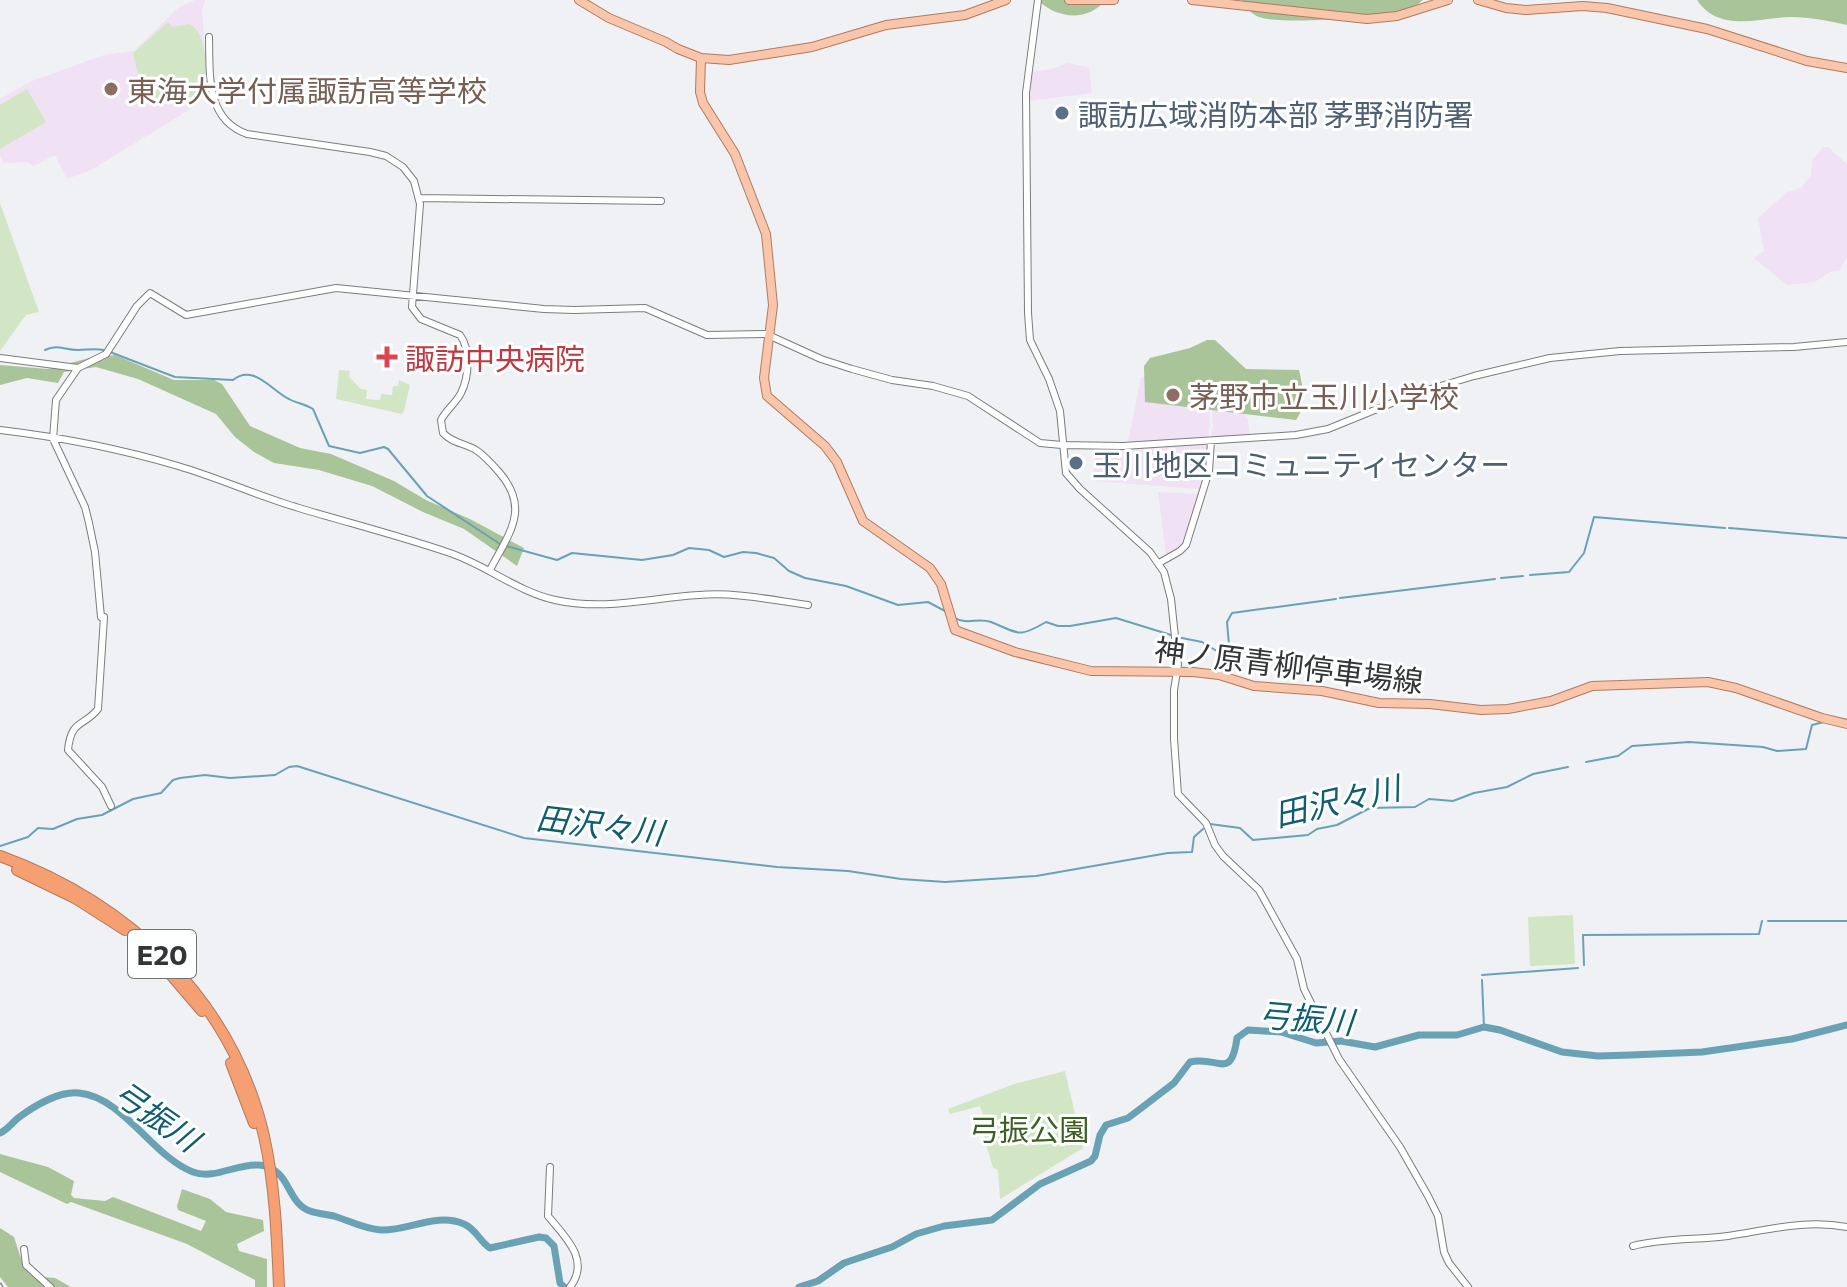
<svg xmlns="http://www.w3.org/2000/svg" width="1847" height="1287" font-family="Commissioner,'Noto Sans JP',sans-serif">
<rect width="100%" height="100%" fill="#f0f1f4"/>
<!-- education -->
<path fill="#f1e1f4" d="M 195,0 L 205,0 L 202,11 L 207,85 L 189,110 L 91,170 L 67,179 L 55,155 L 33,166 L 27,162 L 4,163 L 0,156 L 0,99 L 32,81 L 104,55 L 134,51 L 178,8 Z
M 1067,63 L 1089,67 L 1092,93 L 1029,101 L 1031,72 L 1052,69 Z
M 1823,147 L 1828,147 L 1847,164 L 1847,256 L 1840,271 L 1830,272 L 1815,282 L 1787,285 L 1754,258 L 1764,251 L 1758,218 L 1787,192 L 1801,188 L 1811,175 L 1812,160 Z
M 1209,365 L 1238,402 L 1248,420 L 1250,438 L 1210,440 L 1213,427 Z
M 1202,367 L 1208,377 L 1210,426 L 1208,438 L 1128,442 L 1141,377 Z
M 1208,443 L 1206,470 L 1199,489 L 1094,481 L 1094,448 Z
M 1158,492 L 1199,494 L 1181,547 L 1166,555 Z"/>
<!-- green -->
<path fill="#d2e6c5" d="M 168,22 L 172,27 L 190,24 C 207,34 206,66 206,84 C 199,94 191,98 180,100 C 146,108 139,80 133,53 Z
M 27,89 L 46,122 L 0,149 L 0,105 Z
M 0,203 L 39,312 L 26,315 L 0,351 Z
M 339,370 L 350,371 L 349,377 L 361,389 L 367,390 L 366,399 L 380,400 L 381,394 L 392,395 L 393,386 L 398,386 L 399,380 L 410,385 L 404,411 L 402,414 L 336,399 Z
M 1573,915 L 1575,964 L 1530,966 L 1528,917 Z
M 1065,1071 L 1083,1148 L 1000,1199 L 998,1170 L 993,1168 L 979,1120 L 984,1117 L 980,1106 L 950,1114 L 948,1109 L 1014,1084 Z"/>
<!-- forest -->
<path fill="#aac499" d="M 1038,0 L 1105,0 C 1089,22 1056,19 1038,0 Z
M 1242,0 L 1423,0 C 1420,2 1417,6 1413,7 C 1391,18 1282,25 1259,17 C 1251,14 1246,7 1242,0 Z
M 1697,0 L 1847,0 L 1847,25 C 1829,21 1810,17 1791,17 C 1758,18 1719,33 1697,0 Z
M 1207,340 L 1215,340 L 1246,369 L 1299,370 C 1303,387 1307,405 1296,420 L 1145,402 L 1144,366 L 1150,358 L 1190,348 Z
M 115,355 L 174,380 L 214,380 L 222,384 L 250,426 L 300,448 L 331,454 L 394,481 L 426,500 L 470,519 L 524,548 L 517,566 L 464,529 L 423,512 L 372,486 L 319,470 L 274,463 L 254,452 L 235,437 L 216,414 L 138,379 L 96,367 L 64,372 L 58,383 L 27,378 L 0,385 L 0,365 L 48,369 L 89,358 Z
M 0,1154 L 48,1167 L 74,1181 L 71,1195 L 74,1198 L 105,1201 L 113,1197 L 201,1231 L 206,1221 L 178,1210 L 177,1206 L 182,1189 L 210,1199 L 226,1212 L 263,1220 L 264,1231 L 237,1244 L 239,1251 L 267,1259 L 267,1287 L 255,1287 L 255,1280 L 187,1244 L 71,1202 L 67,1204 L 0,1172 Z
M 0,1228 L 14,1237 L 24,1268 L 32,1276 L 55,1278 L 71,1287 L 8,1287 L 0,1277 Z"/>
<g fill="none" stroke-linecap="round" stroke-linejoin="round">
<!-- stream -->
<path stroke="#69a2b5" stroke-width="2" d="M 45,350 C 58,344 64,350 78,350 C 87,350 94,348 104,350
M 110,352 L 175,377 L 233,380 C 253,363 272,391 289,399 C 296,403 305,404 313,409 L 329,446 L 360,453 L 384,447 L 388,449 L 427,496 L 500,544
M 1729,528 L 1847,538
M 506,546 L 557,560 L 572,553 L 642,560 L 673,555 L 689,548 L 709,550 L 724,557 L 743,552 L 756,553 L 774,558 L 789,571 L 805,578 L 846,586 L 898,605 L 928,602 L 945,611
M 1530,575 L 1569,572 L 1584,553 L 1594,517 L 1725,528
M 1501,578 L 1523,576
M 1340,598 L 1495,579
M 953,617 C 968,626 977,617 991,622 C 1019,633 1017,639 1046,622 L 1058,626 L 1070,626 L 1116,618 L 1171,635
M 1177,637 L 1202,642 L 1220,653 L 1229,645 L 1227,622 L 1232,613 L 1336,599
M 1586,762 L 1618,756 L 1632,746 L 1689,742 L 1763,747 L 1777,751 L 1806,749 L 1812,725 L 1824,722
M 1210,824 L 1240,828 L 1253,840 L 1308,835 L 1317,829 L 1337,825 L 1370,808 L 1415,807 L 1429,799 L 1453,801 L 1474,793 L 1507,787 L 1533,774 L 1568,767
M 0,846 L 28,837 L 38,828 L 53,829 L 77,819 L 102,815 L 133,799 L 161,793 L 173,780 L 180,778 L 205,775 L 230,778 L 275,775 L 289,767 L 297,766 L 524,838 L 777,867 L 848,871 L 901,879 L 945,882 L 1036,876 L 1168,853 L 1192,852 L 1194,837 L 1203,829
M 1768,921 L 1847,921
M 1584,965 L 1583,935 L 1759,934 L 1762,921
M 1482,975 L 1578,968
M 1482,980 L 1484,1027"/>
<!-- river -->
<path stroke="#69a2b5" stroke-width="7" d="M 0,1133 C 7,1130 12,1123 18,1118 C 34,1106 59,1091 79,1093 C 123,1097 153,1157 193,1172 C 215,1180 237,1163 259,1165 C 291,1168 286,1203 310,1211 C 318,1214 326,1214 334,1216 C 350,1221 364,1229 381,1230 C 408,1231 437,1212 464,1224 C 476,1229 480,1242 490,1248 L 539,1237 L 546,1238 L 554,1246 L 560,1283 L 564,1287
M 799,1287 L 818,1281 L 844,1263 L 892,1247 L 916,1234 L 944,1226 L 992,1220 L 1040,1184 L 1091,1161 L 1095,1156 L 1100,1135 L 1106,1125 L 1128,1118 L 1140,1109 L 1174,1083 L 1190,1062 C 1218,1055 1231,1082 1237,1038 L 1248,1030 L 1281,1032 L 1316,1043 L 1341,1041 L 1375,1047 L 1419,1035 L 1457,1035 L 1484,1027 L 1500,1030 L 1562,1052 L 1598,1056 L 1631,1055 L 1702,1052 L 1792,1039 L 1847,1025"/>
<!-- minor casing -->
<g stroke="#7b7c7e" stroke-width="8">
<path id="minor" d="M 1038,0 L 1026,93 L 1028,313 L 1030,340 L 1049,379 L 1060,411 L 1066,473 L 1080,489 L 1150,552 L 1164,572 L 1171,599 L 1178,665 L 1174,690 L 1174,739 L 1178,794 L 1206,823 L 1215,845 L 1223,856 L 1259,890 L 1297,959 L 1304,989 L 1339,1059 L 1400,1147 L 1428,1196 L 1438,1216 L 1444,1252 L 1449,1263 L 1468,1287
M 209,37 C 210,73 205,119 247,134 L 370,152 L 386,156 L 403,167 L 414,181 L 420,204 L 412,307 L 421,319 L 460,335 C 471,350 469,377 461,393 C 456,403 446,410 441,420 L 443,433 C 452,443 464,443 476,450 C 485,456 492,464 499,472 C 531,509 509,533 490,570
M 419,198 L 661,201
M 0,358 L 78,368
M 0,430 C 59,437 121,449 178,466 C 219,478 258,496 299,508 C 349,523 400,536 450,553 C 486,565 518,592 555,600 C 604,611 650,598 699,595 C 735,592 772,600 808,605
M 1159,563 L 1180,551 L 1186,545 L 1209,471 L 1211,441
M 101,617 L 95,552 L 89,523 L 85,507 L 53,439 L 56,400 L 78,368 L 106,354 L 137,306 L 150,293 L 186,315 L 336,288 L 544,309 L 574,310 L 645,308 L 707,335 L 766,334 L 821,359 L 852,369 L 892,380 L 933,386 L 968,396 L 1040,443 L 1062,445 L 1123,446 L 1296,435 L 1328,429 L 1414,394 L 1474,376 L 1550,358 L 1620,351 L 1794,347 L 1847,342
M 104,617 L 98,709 C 84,727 71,719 68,750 L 102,787 L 111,806
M 550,1167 L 548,1216 C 565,1237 591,1260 570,1287
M 1633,1246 C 1663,1238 1697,1240 1728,1236 C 1768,1230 1806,1219 1847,1227
M 24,1249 L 26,1265 L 50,1287"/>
</g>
<!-- major casing -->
<g stroke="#b17a5e" stroke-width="10">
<path id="major" d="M 579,0 L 609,18 L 666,42 L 678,49 L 701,58 L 729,60 L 812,47 L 886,25 L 965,15 L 1006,0
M 1069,0 L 1114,0
M 1192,0 L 1367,19 L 1397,16 L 1448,0
M 1478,0 L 1506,8 L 1526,10 L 1583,6 L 1607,8 L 1707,29 L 1807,61 L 1847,68
M 701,58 L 700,92 L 703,103 L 735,154 L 766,234 L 773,305 L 764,378 L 767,396 L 825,446 L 837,462 L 863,521 L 930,568 L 941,584 L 955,630 L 1015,652 L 1091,671 L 1193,672 L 1219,675 L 1254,686 L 1322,691 L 1379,703 L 1430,704 L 1481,710 L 1508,709 L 1551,701 L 1592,686 L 1708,682 L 1736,688 L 1822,718 L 1847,724"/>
</g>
<!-- highway casing -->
<g stroke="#b17a5e" stroke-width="12">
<path id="highway" d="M 0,856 C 129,903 232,999 264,1136 C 275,1185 277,1237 279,1287
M 17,870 L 75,898 L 125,930
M 160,962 L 202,1011
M 231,1063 L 254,1123"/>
</g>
<!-- minor -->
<use href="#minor" stroke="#fff" stroke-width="6"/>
<!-- major -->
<use href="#major" stroke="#f9c5ab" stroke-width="8"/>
<!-- highway -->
<use href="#highway" stroke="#f59f73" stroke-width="10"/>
<!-- rail casing -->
<g stroke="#8d8e90" stroke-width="5">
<path id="rail" d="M 0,1285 L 1,1287"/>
</g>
<!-- rail -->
<use href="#rail" stroke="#feffff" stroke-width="2" stroke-dasharray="6" stroke-linecap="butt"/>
</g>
<!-- markers -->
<g fill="#8d6e63" stroke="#feffff" stroke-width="3">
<circle cx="111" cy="89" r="8"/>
<circle cx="1173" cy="395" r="8"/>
</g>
<g fill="#5c6f8a" stroke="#feffff" stroke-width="3">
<circle cx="1062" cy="113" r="8"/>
<circle cx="1076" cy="463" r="8"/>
</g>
<path fill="#e0444e" stroke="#feffff" stroke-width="3" d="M383 345h8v8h8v8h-8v8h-8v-8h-8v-8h8z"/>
<g text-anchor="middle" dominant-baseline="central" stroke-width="6" stroke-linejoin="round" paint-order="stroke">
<!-- shield labels -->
<rect fill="#feffff" stroke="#717272" stroke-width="2" x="128" y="930" width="68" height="48" rx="6"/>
<g font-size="28" font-weight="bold" fill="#343536">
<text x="162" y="954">E20</text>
</g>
<!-- education labels -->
<g font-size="30" fill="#785e54" stroke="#feffff" text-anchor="start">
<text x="127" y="89">東海大学付属諏訪高等学校</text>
<text x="1189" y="395">茅野市立玉川小学校</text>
</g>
<!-- service labels -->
<g font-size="30" fill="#4e5e75" stroke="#feffff" text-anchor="start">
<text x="1078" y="113">諏訪広域消防本部 茅野消防署</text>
<text x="1092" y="463">玉川地区コミュニティセンター</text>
</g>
<!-- health labels -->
<g font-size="30" fill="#be3a42" stroke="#feffff" text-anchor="start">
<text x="405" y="357">諏訪中央病院</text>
</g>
<!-- street labels -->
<g font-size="30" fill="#343536" stroke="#feffff">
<text transform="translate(1289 664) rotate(7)">神ノ原青柳停車場線</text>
</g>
<!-- park labels -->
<g font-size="30" fill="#3e5f23" stroke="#feffff">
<text x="1029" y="1128">弓振公園</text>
</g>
<!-- water labels -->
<g font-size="32" font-style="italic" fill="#105d72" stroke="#feffff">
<text transform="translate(1337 800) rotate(-13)">田沢々川</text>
<text transform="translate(600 824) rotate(7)">田沢々川</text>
<text transform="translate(1306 1017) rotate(5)">弓振川</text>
<text transform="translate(157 1115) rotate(35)">弓振川</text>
</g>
</g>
</svg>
